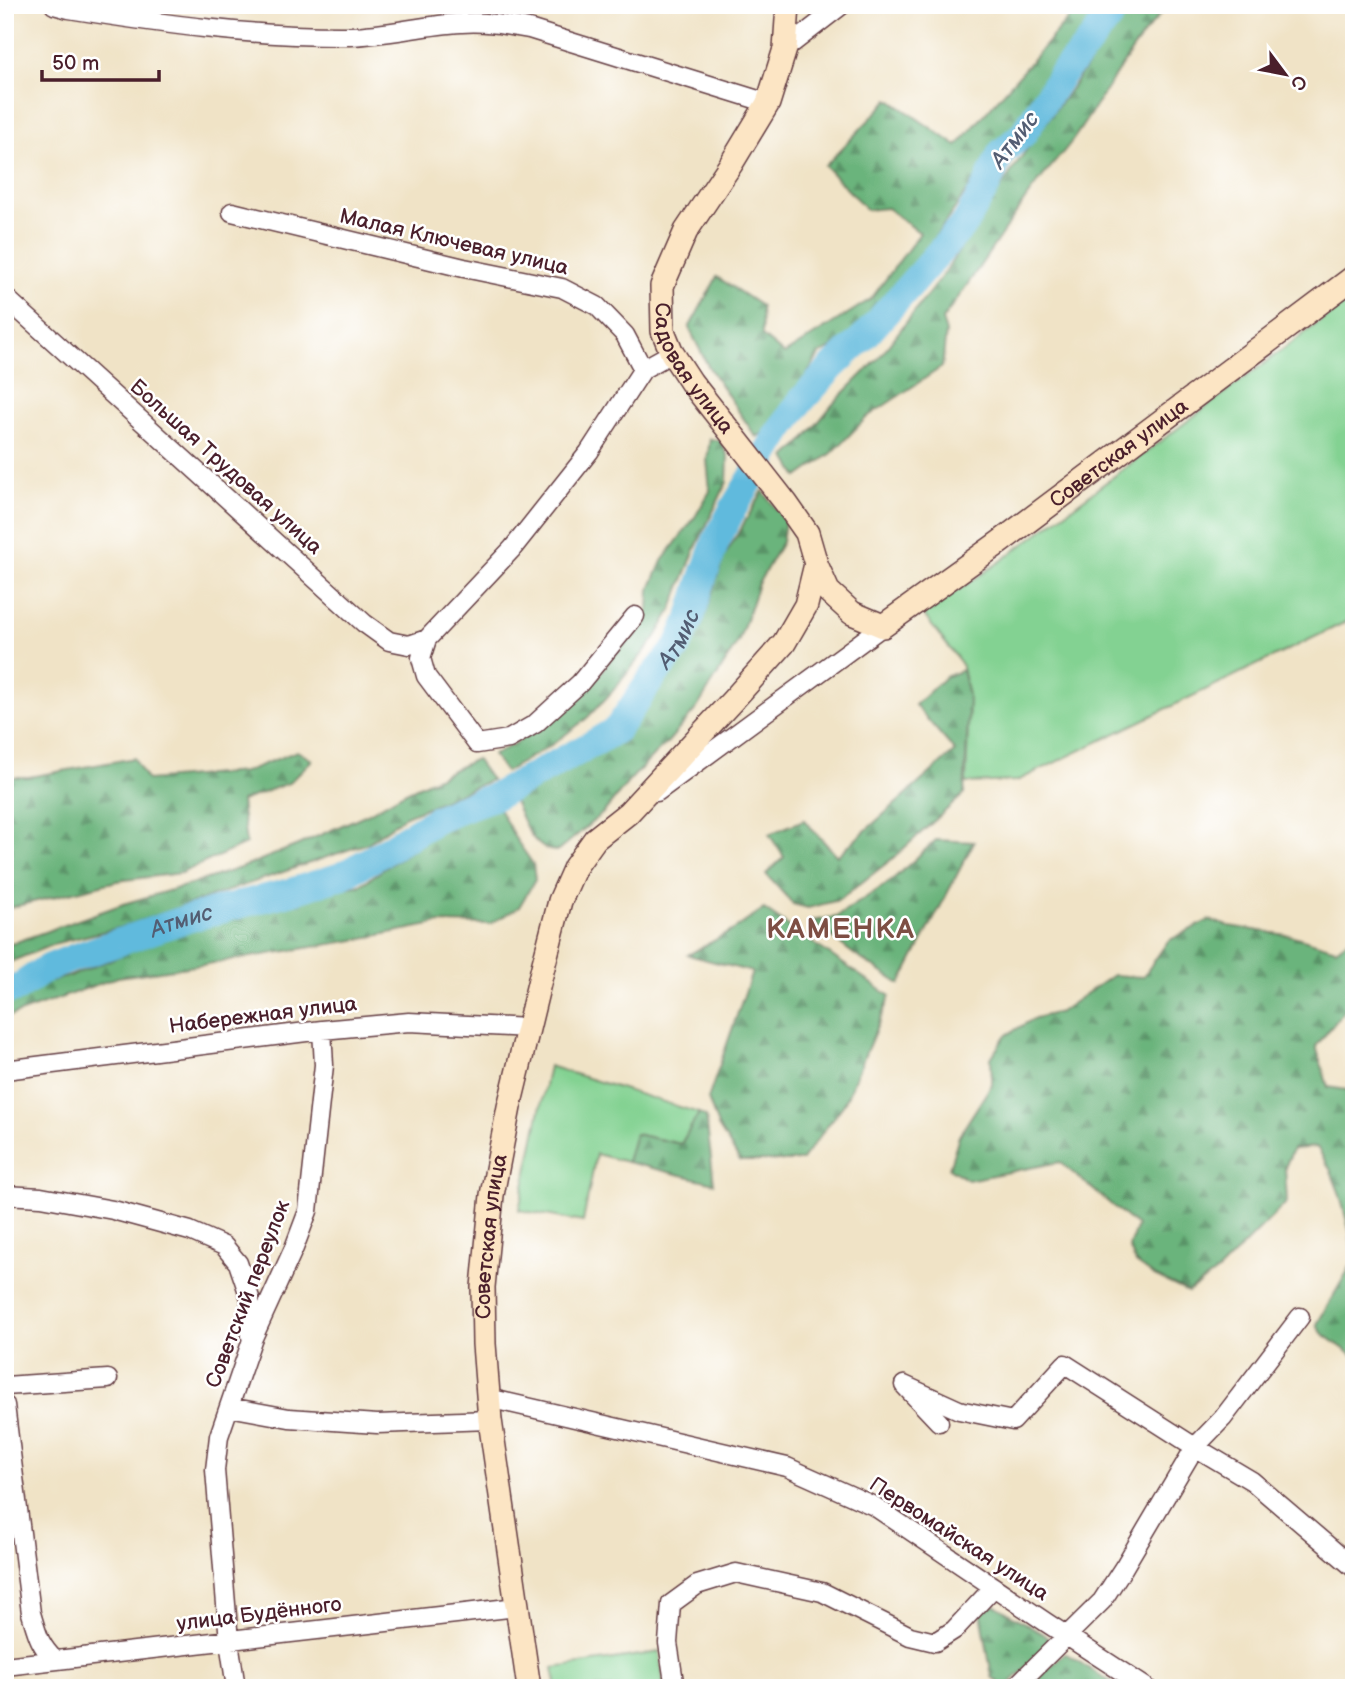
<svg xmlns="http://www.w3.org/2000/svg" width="1359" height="1693" font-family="'Balsamiq Sans',sans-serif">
<defs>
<pattern id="forest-firs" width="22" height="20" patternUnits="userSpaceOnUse" patternTransform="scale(1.75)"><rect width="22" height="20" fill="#6ab47c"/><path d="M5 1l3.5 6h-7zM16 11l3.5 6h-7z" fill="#599266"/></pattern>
</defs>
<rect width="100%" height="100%" fill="#fff"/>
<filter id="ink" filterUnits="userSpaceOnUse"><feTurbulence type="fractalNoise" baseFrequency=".0143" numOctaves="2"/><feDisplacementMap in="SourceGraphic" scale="14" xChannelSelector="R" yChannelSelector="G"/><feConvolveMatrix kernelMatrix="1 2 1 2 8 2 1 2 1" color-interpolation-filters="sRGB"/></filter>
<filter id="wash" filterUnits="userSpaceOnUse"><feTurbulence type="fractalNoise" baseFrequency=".00686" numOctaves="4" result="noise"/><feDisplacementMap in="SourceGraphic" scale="28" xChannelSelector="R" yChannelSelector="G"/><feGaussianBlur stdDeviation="1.57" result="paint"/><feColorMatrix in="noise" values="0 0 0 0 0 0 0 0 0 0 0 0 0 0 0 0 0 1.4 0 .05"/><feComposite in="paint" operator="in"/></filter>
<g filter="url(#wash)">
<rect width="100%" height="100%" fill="#f0e3c6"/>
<!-- green -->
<path fill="#83d292" stroke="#66785e" stroke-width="2" d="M 1354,296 L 1354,618 L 1017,781 L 966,783 L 969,700 L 961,663 L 923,614 L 1001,561 Z
M 549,1066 L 699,1113 L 681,1144 L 635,1134 L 627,1162 L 596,1154 L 583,1222 L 519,1210 Z
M 660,1652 L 664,1688 L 557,1688 L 553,1668 Z"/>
<!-- forest -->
<path fill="url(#forest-firs)" stroke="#5a6a54" stroke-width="2" d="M 1080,5 L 1102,5 L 1045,87 L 986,164 L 914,267 L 874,318 L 853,335 L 819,355 L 774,428 L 756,437 L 708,366 L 689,328 L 717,277 L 761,306 L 762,336 L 784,354 L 871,299 L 920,233 L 887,208 L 867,210 L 825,166 L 889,99 L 957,146 Z
M 1131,5 L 1169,5 C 1130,45 1104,96 1072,141 C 1057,161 1039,179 1025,200 C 997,240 971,281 942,320 L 946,332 L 942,367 L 867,417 L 832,453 L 798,477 L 786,457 L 804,440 L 833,404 L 877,360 L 945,272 L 1017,163 Z
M 710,439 L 721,441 L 728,457 L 727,482 L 696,547 L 671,611 L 654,640 L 611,693 L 587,718 L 553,744 L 505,772 L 493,755 L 518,742 L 574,702 L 600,674 L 623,640 L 649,609 L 650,589 L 662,561 L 695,517 L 710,491 L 707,460 Z
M 763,491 L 785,521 L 782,542 L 758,584 L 739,640 L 697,708 L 667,743 L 656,753 L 629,781 L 604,812 L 558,851 C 532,853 522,817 513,799 L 541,781 L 598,753 L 630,727 L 662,680 L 684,654 L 702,625 L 724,557 Z
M 962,670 L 969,700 L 964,794 L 892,859 L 839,900 L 808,908 L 793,904 L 766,874 L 784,857 L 769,834 L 804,820 L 837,856 L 955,751 L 915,705 L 945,677 Z
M 297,751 L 312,760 L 289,783 L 241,801 L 246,844 L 181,873 L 117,881 L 5,909 L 5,777 L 29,777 L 134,758 L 147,780 L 244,772 Z
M 476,759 L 491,780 L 404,817 L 368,843 L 122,927 L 57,943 L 5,964 L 5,946 L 123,904 L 192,884 L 243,867 L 298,845 L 367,814 L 404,793 Z
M 495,801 L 515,838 L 533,864 L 535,880 L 519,907 L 490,924 L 440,923 L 349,941 L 201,965 L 118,977 L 5,1018 L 5,1000 L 12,1000 L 36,985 L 70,976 L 115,958 L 162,936 L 216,919 L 314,894 L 360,885 L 467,813 Z
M 936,840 L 974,842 L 900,984 L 855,955 L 811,921 L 836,917 L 891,881 Z
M 764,909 L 890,996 L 844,1104 L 801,1161 L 740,1161 L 718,1126 L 708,1099 L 752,972 L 688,955 L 732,931 Z
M 1209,920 L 1229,926 L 1293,936 L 1336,949 L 1354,935 L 1354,999 L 1316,1046 L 1328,1087 L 1354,1091 L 1354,1356 L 1322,1333 L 1317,1324 L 1353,1262 L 1350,1233 L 1339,1192 L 1330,1169 L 1317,1147 L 1293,1149 L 1285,1167 L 1287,1202 L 1218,1271 L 1188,1292 L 1154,1276 L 1136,1263 L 1129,1247 L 1137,1226 L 1060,1162 L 968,1180 L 949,1168 L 959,1136 L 992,1084 L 991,1058 L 1005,1036 L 1035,1018 L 1060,1012 L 1113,975 L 1143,977 L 1168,941 Z
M 699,1113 L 706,1117 L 714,1183 L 627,1162 L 635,1134 L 681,1144 Z
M 995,1605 L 1054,1641 L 1005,1688 L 992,1677 L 981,1613 Z
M 1065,1653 L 1120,1688 L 1030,1686 Z"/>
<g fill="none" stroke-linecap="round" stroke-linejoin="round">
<!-- river -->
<path stroke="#60badd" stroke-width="28" id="s1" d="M 5,991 L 18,988 L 45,969 L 73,958 L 180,921 L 245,903 L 290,892 L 341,876 L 377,856 L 437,819 L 457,810 L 498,795 L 594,743 L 617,729 L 652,678 L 677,648 L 691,617 L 701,583 L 716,541 L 734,507 L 780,431 L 801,401 L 832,367 L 867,334 L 965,223 L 986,187 L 1001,153 L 1023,134 L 1061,75 L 1084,49 L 1110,16 L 1117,5"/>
</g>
</g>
<g filter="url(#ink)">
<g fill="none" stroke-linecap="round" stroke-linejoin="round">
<!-- street casing -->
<g stroke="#633c42" stroke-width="21">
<path id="street" d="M 54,5 L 69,9 C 162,24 255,37 350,36 C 387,35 424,25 461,23 C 484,21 506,25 529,29 L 768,103
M 785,49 L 842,5
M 232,212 L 464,268 L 562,288 L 597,306 L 625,335 L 643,369 L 672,353
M 5,297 L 364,623 L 389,641 L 409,645 L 427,639
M 635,616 L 580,683 L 535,724 L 509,739 L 477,744 L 426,676 L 421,658 L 427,639 L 512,549 L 589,452 L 643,369
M 657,792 L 883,626
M 5,1070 L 322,1030 L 409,1022 L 528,1028
M 5,1195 L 41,1197 L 113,1210 L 190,1231 L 224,1246 L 238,1263 L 250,1298 L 251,1337
M 5,1386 L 108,1379
M 488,1398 L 787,1467 L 874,1506 L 1047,1623 L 1147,1688
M 5,1405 L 31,1613 C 37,1633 39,1645 55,1660
M 229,1407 L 289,1418 L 377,1424 L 490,1420
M 939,1422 L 904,1385 L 959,1410 L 1013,1421 L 1065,1364 L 1195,1447 L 1252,1481 L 1354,1568
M 5,1666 L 517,1607
M 236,1688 L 229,1641 L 215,1470 L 219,1436 L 252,1340 L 294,1248 L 308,1211 L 324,1065 L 322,1030
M 675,1688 L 668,1643 L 671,1604 L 697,1585 L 736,1573 L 822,1592 L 910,1636 L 935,1642 L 954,1630 L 994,1587
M 1014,1688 L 1102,1601 L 1124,1567 L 1195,1447 L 1223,1418 L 1300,1317"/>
</g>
<!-- secondary casing -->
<g stroke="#633c42" stroke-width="26">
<g id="secondary">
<path id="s2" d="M 788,5 L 785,49 L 768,103 L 731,164 L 686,231 L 662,286 L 663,331 L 672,353 L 691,382 L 786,503 L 807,533 L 816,564 L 828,591 L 852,613 L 883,626 L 1000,542 L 1354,277"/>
<path id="s3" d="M 529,1688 L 490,1420 L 484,1344 L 483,1287 L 492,1195 L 509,1107 L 543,967 L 560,901 L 575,867 L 595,839 L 628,813 L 733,700 L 784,643 L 806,605 L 816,564"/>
</g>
</g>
<!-- street -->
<use href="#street" stroke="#fff" stroke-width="18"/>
<!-- secondary -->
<use href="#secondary" stroke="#fce5c4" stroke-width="23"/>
</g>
</g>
<g text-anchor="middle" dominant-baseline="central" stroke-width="5" stroke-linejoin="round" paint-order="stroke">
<!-- street labels -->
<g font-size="21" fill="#4a1f2b" stroke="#fff">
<text transform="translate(454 242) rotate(13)">Малая Ключевая улица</text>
<text stroke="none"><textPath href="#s2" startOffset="404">Садовая улица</textPath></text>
<text stroke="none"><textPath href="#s2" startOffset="1027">Советская улица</textPath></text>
<text transform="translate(226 467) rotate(42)">Большая Трудовая улица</text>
<text transform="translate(263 1015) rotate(-7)">Набережная улица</text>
<text stroke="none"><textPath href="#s3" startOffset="455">Советская улица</textPath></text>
<text transform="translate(248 1294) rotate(-69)">Советский переулок</text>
<text transform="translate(959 1539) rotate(33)">Первомайская улица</text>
<text transform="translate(259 1614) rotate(-7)">улица Будённого</text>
</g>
<!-- water labels -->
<g font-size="23" font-style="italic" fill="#535d72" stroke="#fff">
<text transform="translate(1015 140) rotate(-53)">Атмис</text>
<text stroke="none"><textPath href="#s1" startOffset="780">Атмис</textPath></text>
<text stroke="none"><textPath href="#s1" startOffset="191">Атмис</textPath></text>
</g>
<!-- district labels -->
<g font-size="28" font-weight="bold" letter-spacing="2" fill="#7e4e44" stroke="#fff">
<text x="841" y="929">КАМЕНКА</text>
</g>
</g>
<!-- margin -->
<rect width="1359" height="1693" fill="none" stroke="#fff" stroke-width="28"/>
<!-- north arrow -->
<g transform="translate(1285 74) rotate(122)" stroke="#ffffff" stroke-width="5" paint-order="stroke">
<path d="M0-5L12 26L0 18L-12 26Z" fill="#4a1f2b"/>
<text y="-10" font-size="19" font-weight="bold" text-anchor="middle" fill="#4a1f2b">С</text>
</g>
<!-- scale -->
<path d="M42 70v10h117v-10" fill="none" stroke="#4a1f2b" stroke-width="3.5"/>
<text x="52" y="70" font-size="21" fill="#4a1f2b" stroke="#ffffff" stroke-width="5" paint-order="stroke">50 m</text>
</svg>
